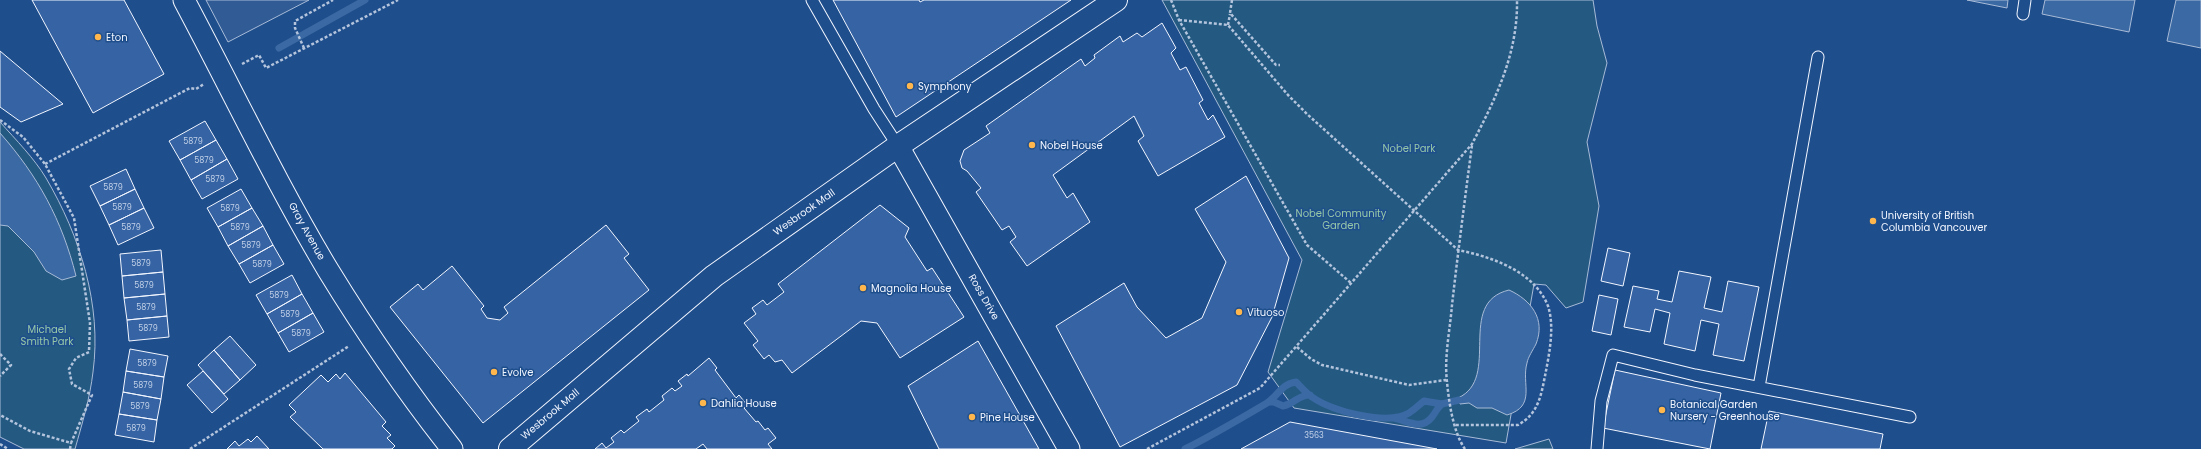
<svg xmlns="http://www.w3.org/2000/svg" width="2201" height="449" font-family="Poppins,sans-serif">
<rect width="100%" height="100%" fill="#1f4e8c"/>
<!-- green -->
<path fill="#245a82" stroke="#a8bbd7" d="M 1162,0 L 1593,0 L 1597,26 L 1607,63 L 1587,142 L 1599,206 L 1583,302 L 1566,308 L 1546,285 L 1534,284 L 1506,443 L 1294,408 L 1268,372 L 1302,260 Z
M 0,122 C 16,140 34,158 46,178 C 80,236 102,305 93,372 C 90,398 82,424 75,449 L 24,449 L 0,437 Z
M 1549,439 L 1553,449 L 1515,449 Z"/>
<!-- parking -->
<path fill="#305b95" stroke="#a8bbd7" d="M 206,0 L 309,0 L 228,42 Z"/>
<!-- water -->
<path fill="#3b69a3" stroke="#a8bbd7" d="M 1967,0 L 2008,0 L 2007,8 Z
M 2045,0 L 2135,0 L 2129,32 L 2042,14 Z
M 2176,0 L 2201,0 L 2201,48 L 2167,41 Z
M 0,133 C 38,176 62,220 76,276 L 62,280 L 46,271 L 34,252 L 8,226 L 0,225 Z
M 1509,290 C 1531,300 1546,319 1536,344 C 1533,350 1528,357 1527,363 C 1521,384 1537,406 1507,415 L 1492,408 L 1477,408 L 1469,403 L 1460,404 L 1458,398 C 1502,378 1455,303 1509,290 Z"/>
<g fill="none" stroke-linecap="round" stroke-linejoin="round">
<!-- stream -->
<path stroke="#3b69a3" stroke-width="7" d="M 279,48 L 365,0
M 1269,402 L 1274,402 L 1283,406 C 1294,404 1298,395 1310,395
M 1394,418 C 1408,421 1421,431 1432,417 C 1436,412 1437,408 1442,404
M 1185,449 C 1213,435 1240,419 1267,403 C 1278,396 1281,384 1296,382 C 1301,387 1306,393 1312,397 C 1332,411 1387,426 1409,413 C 1414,410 1419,405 1424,401 L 1442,404 L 1459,400"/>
</g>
<!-- building -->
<path fill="#3563a3" stroke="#f2f6ff" d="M 32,0 L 124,0 L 164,74 L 93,113 Z
M 833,0 L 919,0 L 920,2 L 924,0 L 1071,0 L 896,117 Z
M 1162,23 L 1176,48 L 1171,53 L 1180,70 L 1186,67 L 1203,100 L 1199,103 L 1208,120 L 1213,115 L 1225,137 L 1158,176 L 1138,141 L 1144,136 L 1134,116 L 1053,175 L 1067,198 L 1073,193 L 1090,222 L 1027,266 L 1010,242 L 1016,237 L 1009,226 L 1002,230 L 976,192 L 981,188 L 967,171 L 962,168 L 960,161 L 964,150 L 990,133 L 986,126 L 1081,59 L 1085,66 L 1095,58 L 1094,55 L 1120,36 L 1123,42 L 1137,33 L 1142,37 Z
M 0,51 L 63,104 L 21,122 L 0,107 Z
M 205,121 L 216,140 L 180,160 L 169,141 Z
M 216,140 L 227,159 L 191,180 L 180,160 Z
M 227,159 L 238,179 L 202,199 L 191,180 Z
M 126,169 L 135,189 L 100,206 L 90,186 Z
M 1246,176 L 1289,258 L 1272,317 L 1237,385 L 1120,447 L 1056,326 L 1124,283 L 1137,307 L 1166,338 L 1202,318 L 1226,262 L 1195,209 Z
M 135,189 L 144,208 L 109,225 L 100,206 Z
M 241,189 L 252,208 L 218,227 L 207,208 Z
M 880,205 L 909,228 L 905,237 L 927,271 L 932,268 L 964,317 L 900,358 L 877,323 L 861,321 L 792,373 L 782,360 L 775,362 L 769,355 L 764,359 L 753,345 L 758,341 L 744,323 L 756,314 L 752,308 L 763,300 L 767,305 L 784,292 L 778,284 Z
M 144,208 L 154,228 L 118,245 L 109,225 Z
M 252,208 L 263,226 L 228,246 L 218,227 Z
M 606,225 L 629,254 L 624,258 L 649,290 L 483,423 L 390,307 L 418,284 L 423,290 L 452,266 L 484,306 L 481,309 L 487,318 L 500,320 L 508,313 L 504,307 Z
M 263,226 L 273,245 L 239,264 L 228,246 Z
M 273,245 L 284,264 L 250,283 L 239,264 Z
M 1608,248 L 1630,253 L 1623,286 L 1601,281 Z
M 161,250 L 163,272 L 122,276 L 120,254 Z
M 1679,271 L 1711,277 L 1704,308 L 1722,312 L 1728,281 L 1759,287 L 1744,361 L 1713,355 L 1719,324 L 1701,320 L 1695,351 L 1664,344 L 1670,313 L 1655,309 L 1650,332 L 1624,327 L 1633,286 L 1659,291 L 1657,299 L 1672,302 Z
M 163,272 L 165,294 L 124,298 L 122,276 Z
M 292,275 L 302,294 L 267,314 L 256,295 Z
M 165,294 L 167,316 L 127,320 L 124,298 Z
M 302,294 L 313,313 L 278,333 L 267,314 Z
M 1599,295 L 1618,299 L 1611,335 L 1592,331 Z
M 313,313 L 324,332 L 289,352 L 278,333 Z
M 167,316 L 169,337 L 129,341 L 127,320 Z
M 230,336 L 256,365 L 240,380 L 214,350 Z
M 978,341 L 1039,449 L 939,449 L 908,386 Z
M 130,349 L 168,356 L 164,377 L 126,371 Z
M 214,350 L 240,380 L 224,394 L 198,365 Z
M 709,358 L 717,368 L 715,370 L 736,398 L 739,395 L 748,406 L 744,408 L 756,422 L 758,421 L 765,430 L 768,428 L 776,438 L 768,444 L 772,449 L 707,449 L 703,444 L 696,449 L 595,449 L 602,443 L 606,448 L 614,442 L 611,438 L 621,430 L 624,433 L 639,421 L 636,417 L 647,409 L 649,412 L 664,400 L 662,396 L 672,388 L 675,391 L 682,386 L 678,381 L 687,374 L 688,376 Z
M 1615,370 L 1721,393 L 1710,449 L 1603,428 Z
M 126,371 L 164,377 L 161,399 L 123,392 Z
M 203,371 L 228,399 L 212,413 L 187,385 Z
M 345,373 L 386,422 L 382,426 L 391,435 L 387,438 L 395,446 L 392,449 L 323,449 L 290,417 L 296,412 L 289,405 L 321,375 L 328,382 L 336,374 L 340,379 Z
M 123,392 L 161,399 L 157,420 L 119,414 Z
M 1769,411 L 1883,434 L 1880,449 L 1761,449 Z
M 119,414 L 157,420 L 154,442 L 115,435 Z
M 1290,422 L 1437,449 L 1241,449 Z
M 257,436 L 269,449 L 227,449 L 235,441 L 239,446 L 248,439 L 251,442 Z"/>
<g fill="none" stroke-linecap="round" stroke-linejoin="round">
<!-- service casing -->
<g stroke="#f2f6ff" stroke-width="13">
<path id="service" d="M 812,0 L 874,109 L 898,146
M 2023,14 L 2025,0
M 1759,387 L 1818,57
M 1597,449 L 1601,401 L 1613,355 L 1695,375 L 1910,417"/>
</g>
<!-- minor casing -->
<g stroke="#f2f6ff" stroke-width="23">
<path id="minor" d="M 184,0 C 232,90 276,183 328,270 C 366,332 407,392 452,449
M 898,146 L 1069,449"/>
</g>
<!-- tertiary casing -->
<g stroke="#f2f6ff" stroke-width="24">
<path id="tertiary" d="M 510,449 L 714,276 L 898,146 L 1116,0"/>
</g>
<!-- path -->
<path stroke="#b3c4dc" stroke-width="2.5" stroke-dasharray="3 2" stroke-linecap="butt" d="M 1171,0 L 1179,20 L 1307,245 L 1351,283
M 1232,0 L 1230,13 L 1276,65 L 1280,65
M 1179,20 L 1228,25 L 1288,95 L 1307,114 L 1458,250 C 1492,257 1534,271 1548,306 C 1555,327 1549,355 1545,376 C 1541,396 1538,414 1518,425 L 1455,425
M 1228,25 L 1230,14
M 304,48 L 295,28 L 295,21 L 333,0
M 242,64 L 259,55 L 266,68 L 398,0
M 0,120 L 23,137 L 45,164 L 74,218 L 90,323 L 89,352 L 76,358 L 69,369 L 72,384 L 92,395 L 71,443 L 30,431 L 0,415
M 45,164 L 190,88 L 196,89 L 204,84
M 1297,347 L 1311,359 L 1322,365 L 1409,385 L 1446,380
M 0,354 L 11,365 L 0,376
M 0,444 L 8,449
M 70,449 L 71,443
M 190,449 L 349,346
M 1147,449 L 1260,388 L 1472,144 C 1496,98 1518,53 1517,0
M 1465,449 C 1453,432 1449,402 1447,382 C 1444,357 1450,330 1452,305 C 1458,252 1465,198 1472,145"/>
<!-- service -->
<use href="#service" stroke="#1f4e8c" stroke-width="11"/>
<!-- minor -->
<use href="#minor" stroke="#1f4e8c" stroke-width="21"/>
<!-- tertiary -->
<use href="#tertiary" stroke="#1f4e8c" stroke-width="22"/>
</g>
<!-- markers -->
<g fill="#ffb74d" stroke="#1f4e8c" stroke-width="1.5">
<circle cx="98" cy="37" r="4"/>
<circle cx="910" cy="86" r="4"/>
<circle cx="1032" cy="145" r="4"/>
<circle cx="1873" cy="221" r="4"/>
<circle cx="863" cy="288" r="4"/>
<circle cx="1239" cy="312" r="4"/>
<circle cx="494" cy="372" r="4"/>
<circle cx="703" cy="403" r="4"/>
<circle cx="1662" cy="410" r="4"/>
<circle cx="972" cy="417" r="4"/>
</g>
<g text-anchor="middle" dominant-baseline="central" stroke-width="3" stroke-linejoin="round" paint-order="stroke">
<!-- number labels -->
<g font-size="8" fill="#c3d1e8">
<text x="193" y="141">5879</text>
<text x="204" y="160">5879</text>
<text x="215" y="179">5879</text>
<text x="113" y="187">5879</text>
<text x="122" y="207">5879</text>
<text x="230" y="208">5879</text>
<text x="131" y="227">5879</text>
<text x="240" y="227">5879</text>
<text x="251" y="245">5879</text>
<text x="141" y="263">5879</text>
<text x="262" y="264">5879</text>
<text x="144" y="285">5879</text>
<text x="279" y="295">5879</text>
<text x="146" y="307">5879</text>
<text x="290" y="314">5879</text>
<text x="148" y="328">5879</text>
<text x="301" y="333">5879</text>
<text x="147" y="363">5879</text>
<text x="143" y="385">5879</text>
<text x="140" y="406">5879</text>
<text x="136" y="428">5879</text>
<text x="1314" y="435">3563</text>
</g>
<!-- poi labels -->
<g font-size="10" fill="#f2f6ff" stroke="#1f4e8c" text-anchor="start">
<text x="106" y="37">Eton</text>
<text x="918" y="86">Symphony</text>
<text x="1040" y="145">Nobel House</text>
<text x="1881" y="215">University of British<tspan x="1881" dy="12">Columbia Vancouver</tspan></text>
<text x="871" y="288">Magnolia House</text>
<text x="1247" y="312">Vituoso</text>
<text x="502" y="372">Evolve</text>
<text x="711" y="403">Dahlia House</text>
<text x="1670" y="404">Botanical Garden<tspan x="1670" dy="12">Nursery - Greenhouse</tspan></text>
<text x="980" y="417">Pine House</text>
</g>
<!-- park labels -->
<g font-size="10" fill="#97c8a6" stroke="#1f4e8c">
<text x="1409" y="148">Nobel Park</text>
<text x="1341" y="213">Nobel Community<tspan x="1341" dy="12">Garden</tspan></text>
<text x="47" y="329">Michael<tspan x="47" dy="12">Smith Park</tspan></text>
</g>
<!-- street labels -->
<g font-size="10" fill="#f2f6ff" stroke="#1f4e8c">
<text transform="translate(804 212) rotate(-35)">Wesbrook Mall</text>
<text transform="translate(307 231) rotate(61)">Gray Avenue</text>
<text transform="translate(984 297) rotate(60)">Ross Drive</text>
<text transform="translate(550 414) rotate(-40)">Wesbrook Mall</text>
</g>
</g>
</svg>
